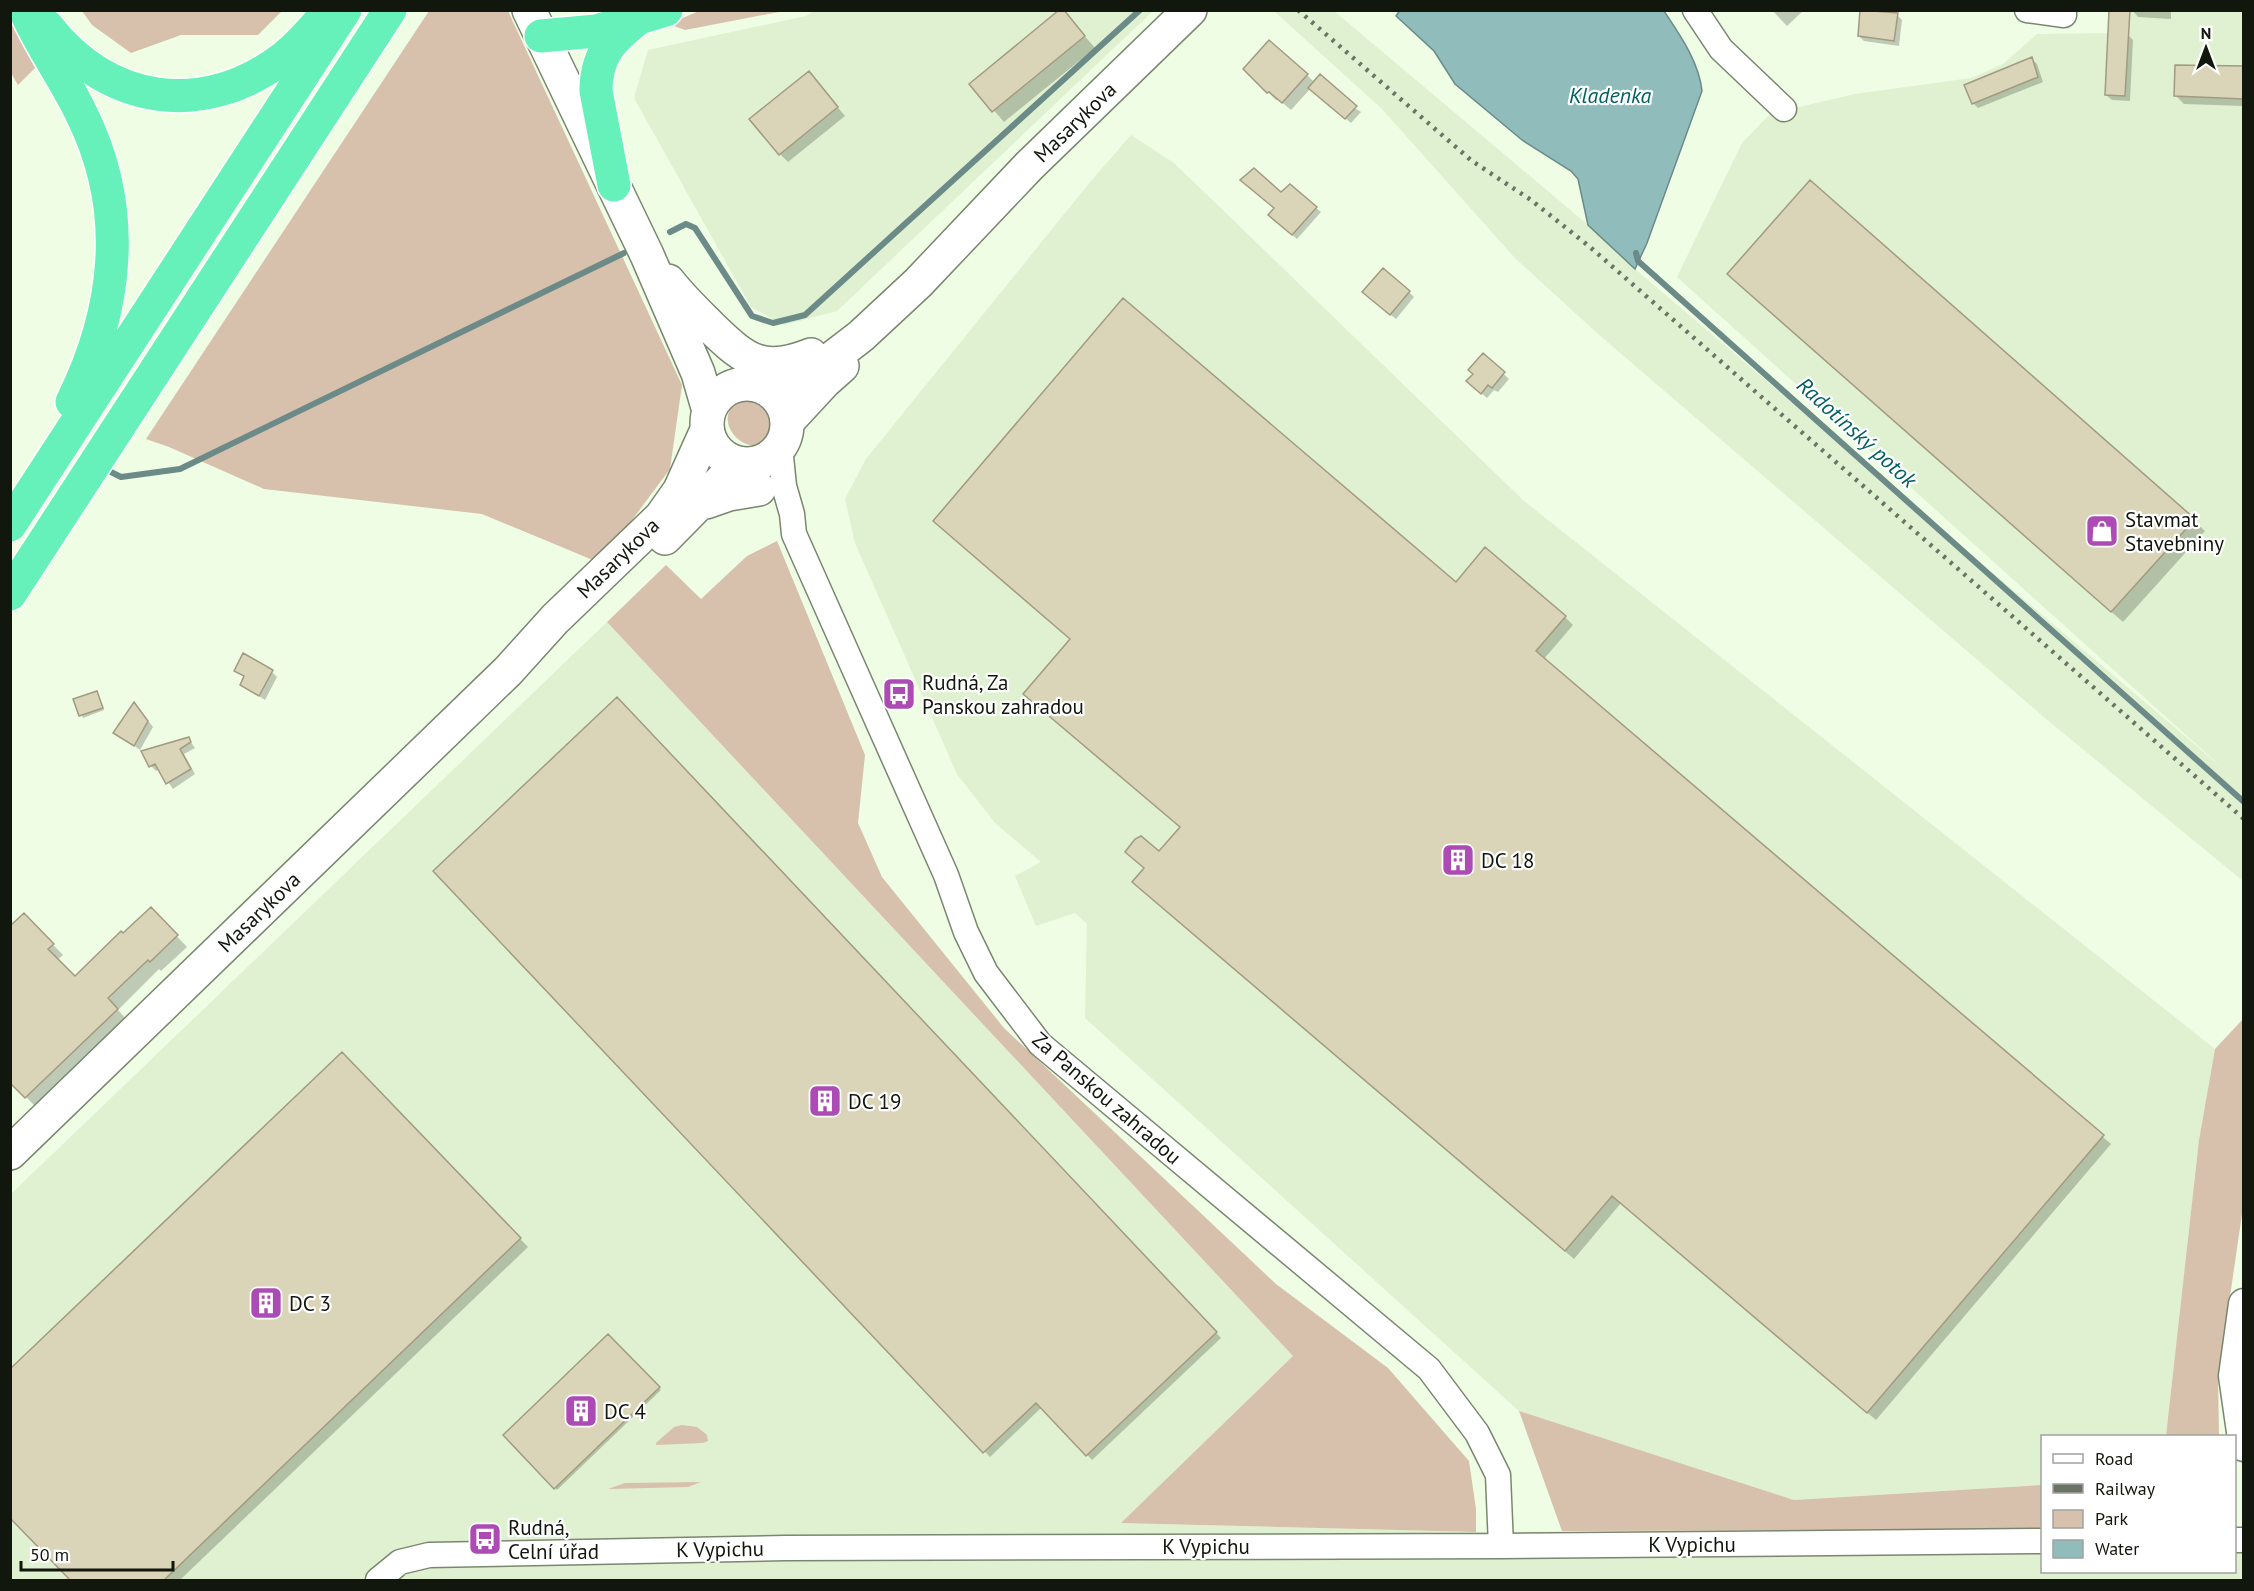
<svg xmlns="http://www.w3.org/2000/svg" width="2254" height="1591" font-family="'PT Sans',sans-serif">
<rect width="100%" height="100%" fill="#eefde3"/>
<!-- built -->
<path fill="#dff1d0" d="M 814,11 L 1153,11 L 837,311 L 784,325 L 751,307 L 634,98 L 648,50 L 806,16 Z
M 1274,11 L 1334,11 L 1588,225 L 1635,269 L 2226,771 L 1677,277 L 1742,143 L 1770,114 L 1855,94 L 1971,78 L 2003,64 L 2037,34 L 2128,33 L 2129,11 L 2243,11 L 2243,881 L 2045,718 L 1597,333 L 1515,258 L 1382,109 Z
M 1131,135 L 1174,163 L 1524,501 L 2215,1049 L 2199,1140 L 2166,1436 L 2042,1436 L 2042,1485 L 1794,1500 L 1519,1411 L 1085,1018 L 1087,924 L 1075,913 L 1036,926 L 1015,876 L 1041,862 L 995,823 L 957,774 L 855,543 L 845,499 L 866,459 L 1091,181 Z
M 607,622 L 1293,1356 L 1122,1523 L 1476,1532 L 2042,1530 L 2042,1572 L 2234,1572 L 2235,1538 L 2244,1540 L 2243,1580 L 11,1580 L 11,1194 Z"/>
<!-- green -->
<path fill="#d7c0ac" d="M 10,11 L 39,64 L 18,85 L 11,73 Z
M 82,11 L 282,11 L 258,35 L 181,35 L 131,53 L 92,25 Z
M 429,11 L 508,11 L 682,385 L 670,469 L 600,563 L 482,514 L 264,489 L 169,447 L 146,439 Z
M 699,11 L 784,11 L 685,30 L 669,24 Z
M 745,397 C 763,397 780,413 772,431 C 755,471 700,417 745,397 Z
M 777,541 L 865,755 L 858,823 L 882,877 L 1004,1028 L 1276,1284 L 1388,1368 L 1469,1461 L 1476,1509 L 1476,1532 L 1121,1523 L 1293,1356 L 607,622 L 666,565 L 701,599 L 747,556 Z
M 2243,1019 L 2243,1207 L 2218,1379 L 2219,1436 L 2166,1436 L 2199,1140 L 2215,1049 Z
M 1519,1411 L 1794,1500 L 2042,1485 L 2042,1530 L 1562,1531 Z
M 682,1425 L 697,1427 L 707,1435 L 708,1441 L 703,1443 L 656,1445 L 656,1443 L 674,1427 Z
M 701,1482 L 688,1487 L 608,1489 L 625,1483 Z"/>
<!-- water -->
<path fill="#91bcbc" stroke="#6b8a88" stroke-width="1.5" d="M 1400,10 L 1664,11 C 1680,35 1699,62 1702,91 L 1647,243 L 1635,269 L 1588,225 L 1578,179 L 1571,171 L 1522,140 L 1455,84 L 1434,51 L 1396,16 Z"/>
<!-- shadow -->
<path fill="#0003" d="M 1062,10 L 1095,48 L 1004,122 L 971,84 Z
M 1772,10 L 1804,10 L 1787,26 Z
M 1862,10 L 1897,15 L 1902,20 L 1899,46 L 1864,41 L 1859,36 Z
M 2132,10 L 2171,10 L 2171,19 L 2138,17 Z
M 2128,35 L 2133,40 L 2130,101 L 2112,100 L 2106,95 Z
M 2032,59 L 2037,64 L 2043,82 L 1978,108 L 1973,103 Z
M 2244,68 L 2244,106 L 2184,104 L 2176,96 Z
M 1245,69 L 1307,75 L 1315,83 L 1361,112 L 1351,123 L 1311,88 L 1291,110 L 1278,99 L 1276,100 Z
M 809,73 L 845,116 L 788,162 L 780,154 Z
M 1281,194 L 1316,208 L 1321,212 L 1297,239 L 1274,220 Z
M 1740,285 L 2193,520 L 2205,531 L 2123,622 Z
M 1409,292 L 1414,297 L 1396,319 L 1369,297 Z
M 1483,355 L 1509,379 L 1498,392 L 1494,390 L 1487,398 L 1473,386 L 1475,375 Z
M 1456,584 L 1565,617 L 1573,625 L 1544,659 L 2111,1144 L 1876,1420 L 1621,1203 L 1574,1259 L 1143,891 L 1159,853 Z
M 236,670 L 272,672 L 277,677 L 265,700 L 242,685 L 245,678 Z
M 97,692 L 104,710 L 83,718 L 75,700 Z
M 617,699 L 1221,1338 L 1092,1460 L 1042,1407 L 990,1457 L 435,871 Z
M 139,709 L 153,727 L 140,750 L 115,732 Z
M 188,738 L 195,748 L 184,754 L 195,774 L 173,789 L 159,769 L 156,771 L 151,766 Z
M 151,909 L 187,947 L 161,971 L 159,969 L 118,1010 L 127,1020 L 37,1108 L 10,1081 L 24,915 L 63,955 L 57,960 L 75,978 Z
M 342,1054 L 528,1247 L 180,1580 L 73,1580 Z
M 608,1336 L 661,1390 L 557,1490 L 505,1435 Z"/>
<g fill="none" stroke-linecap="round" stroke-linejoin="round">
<!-- stream -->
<path stroke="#6b8a88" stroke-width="6" d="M 670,232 L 686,224 L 695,228 L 752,316 L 773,323 L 805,315 L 1140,10
M 1636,253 L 1638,261 L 2244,802
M 103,468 L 121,477 L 180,469 L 624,253"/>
</g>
<!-- building -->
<path fill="#dad4b8" stroke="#a19b81" stroke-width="1.5" d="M 1059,10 L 1064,10 L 1085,36 L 992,112 L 969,84 Z
M 1860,10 L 1898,13 L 1894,41 L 1858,36 Z
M 2109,10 L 2130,10 L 2125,96 L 2105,95 Z
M 1269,40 L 1308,74 L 1282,103 L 1269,92 L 1267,93 L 1243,69 Z
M 2032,57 L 2038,77 L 1972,104 L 1964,85 Z
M 2175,65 L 2244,66 L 2244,99 L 2174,96 Z
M 809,71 L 838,107 L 779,155 L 749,119 Z
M 1320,74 L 1357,106 L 1345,119 L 1308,88 Z
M 1254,168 L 1281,192 L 1290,184 L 1317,207 L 1292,235 L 1268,215 L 1274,208 L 1240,180 Z
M 1810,180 L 2195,519 L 2111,612 L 1727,274 Z
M 1383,268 L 1410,291 L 1390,315 L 1362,292 Z
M 1123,298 L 1456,582 L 1485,547 L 1566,616 L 1536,651 L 2104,1135 L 1867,1413 L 1612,1196 L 1565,1251 L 1132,882 L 1144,868 L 1125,852 L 1135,839 L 1141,836 L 1159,851 L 1180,827 L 1023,694 L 1070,639 L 933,521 Z
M 1483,353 L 1505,372 L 1492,388 L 1488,385 L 1481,394 L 1466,381 L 1473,374 L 1468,370 Z
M 243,653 L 273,670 L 259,696 L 240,685 L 244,676 L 234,671 Z
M 97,691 L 103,708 L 79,716 L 73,699 Z
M 617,697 L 1217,1332 L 1086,1456 L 1036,1403 L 983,1453 L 433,871 Z
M 134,702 L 148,721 L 134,746 L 113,733 Z
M 189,737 L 191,742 L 180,749 L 191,769 L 166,784 L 155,764 L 149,767 L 141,751 Z
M 151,907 L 178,935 L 150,962 L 148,960 L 108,998 L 118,1009 L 25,1098 L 10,1083 L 10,926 L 24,913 L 54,944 L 48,949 L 75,976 L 121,931 L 123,933 Z
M 342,1052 L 521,1238 L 163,1581 L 71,1581 L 10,1518 L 10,1369 Z
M 608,1334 L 660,1387 L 554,1489 L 503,1435 Z"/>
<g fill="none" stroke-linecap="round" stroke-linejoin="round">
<!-- minor casing -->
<g stroke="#7a8770" stroke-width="27">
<path id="minor" d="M 1695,10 L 1721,49 L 1784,109
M 2027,10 L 2064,15 L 2064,10
M 780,447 L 784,486 L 792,514 L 794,534 L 946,875 L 966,932 L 986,973 L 1040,1044 L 1429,1369 L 1477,1433 L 1498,1475 L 1501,1546
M 2234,1540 L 2244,1540
M 378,1580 L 400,1562 L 429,1555 L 786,1548 L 1501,1546 L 2042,1541"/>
</g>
<!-- tertiary casing -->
<g stroke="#7a8770" stroke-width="33">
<path id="tertiary" d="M 2244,1304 L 2234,1376 L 2244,1446"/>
</g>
<!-- secondary casing -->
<g stroke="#7a8770" stroke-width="36">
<path id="secondary" d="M 529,10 L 647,255 L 698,373 L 709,411
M 668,281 C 682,299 697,313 713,329 C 746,361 764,374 811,355
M707 424a40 40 0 1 1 80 0a40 40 0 1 1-80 0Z
M 766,389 L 822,366 L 861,336 L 918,283 L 1029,166 L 1190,10
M 787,422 L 824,382 L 842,366
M 706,502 L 729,494 L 759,489
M 665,538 L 722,480 L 739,469
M 10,1153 L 508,671 L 555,619 L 661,517 L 680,490 L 707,430"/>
</g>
<!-- motorway casing -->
<g stroke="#fff" stroke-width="36">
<path id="motorway" d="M 25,10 C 41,47 65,79 82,115 C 129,210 118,309 72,402
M 47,26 C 107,104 203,119 283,58 C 298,47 310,32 322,19
M 541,36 L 596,31 L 666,10
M 614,185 L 596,91 C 596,55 611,40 638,19
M 10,525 L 345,10
M 10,594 L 390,10"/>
</g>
<!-- minor -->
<use href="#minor" stroke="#fff" stroke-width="24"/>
<!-- tertiary -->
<use href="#tertiary" stroke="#fff" stroke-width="30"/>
<!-- secondary -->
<use href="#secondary" stroke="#fff" stroke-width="33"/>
<!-- motorway -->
<use href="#motorway" stroke="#66f1ba" stroke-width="33"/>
<!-- rail -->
<path stroke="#6a7364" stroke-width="4.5" stroke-dasharray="3 6" stroke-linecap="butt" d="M 1298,10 L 1472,161 L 1531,200 L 1590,247 L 2244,819"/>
</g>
<!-- icons -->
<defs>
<g id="shop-square" transform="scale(1.725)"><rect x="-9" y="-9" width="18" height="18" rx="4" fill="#ac4bb3" stroke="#fff"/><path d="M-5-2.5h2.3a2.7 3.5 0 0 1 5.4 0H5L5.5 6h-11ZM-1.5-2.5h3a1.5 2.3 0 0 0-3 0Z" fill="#fff"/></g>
<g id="bus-square" transform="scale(1.725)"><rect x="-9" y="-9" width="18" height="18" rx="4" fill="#ac4bb3" stroke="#fff"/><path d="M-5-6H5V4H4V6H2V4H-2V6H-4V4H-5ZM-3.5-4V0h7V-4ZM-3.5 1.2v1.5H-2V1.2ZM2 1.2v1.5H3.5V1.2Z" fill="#fff"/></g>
<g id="building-square" transform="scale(1.725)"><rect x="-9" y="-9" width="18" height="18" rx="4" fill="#ac4bb3" stroke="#fff"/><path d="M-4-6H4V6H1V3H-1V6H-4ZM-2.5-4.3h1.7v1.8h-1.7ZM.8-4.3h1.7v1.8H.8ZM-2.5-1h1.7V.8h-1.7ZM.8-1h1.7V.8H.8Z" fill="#fff"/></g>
</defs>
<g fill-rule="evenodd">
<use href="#shop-square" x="2102" y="531"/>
<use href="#bus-square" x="899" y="694"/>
<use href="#building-square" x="1458" y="860"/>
<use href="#building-square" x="825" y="1101"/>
<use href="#building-square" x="266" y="1303"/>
<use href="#building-square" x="581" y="1411"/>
<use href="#bus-square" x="485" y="1539"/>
</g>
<g text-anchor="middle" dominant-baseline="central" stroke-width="4.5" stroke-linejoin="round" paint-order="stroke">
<!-- street labels -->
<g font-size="21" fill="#12170e" stroke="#fff">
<text transform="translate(1075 122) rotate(-44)">Masarykova</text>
<text transform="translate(618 558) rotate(-44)">Masarykova</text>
<text transform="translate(259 912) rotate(-44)">Masarykova</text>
<text transform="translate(1107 1098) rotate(41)">Za Panskou zahradou</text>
<text x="1692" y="1544">K Vypichu</text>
<text x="1206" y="1546">K Vypichu</text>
<text transform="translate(720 1549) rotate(-1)">K Vypichu</text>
</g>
<!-- poi labels -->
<g font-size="21" fill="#12170e" stroke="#fff" text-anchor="start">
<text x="2125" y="519">Stavmat<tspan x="2125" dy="24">Stavebniny</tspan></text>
<text x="922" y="682">Rudná, Za<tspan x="922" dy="24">Panskou zahradou</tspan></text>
<text x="1481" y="860">DC 18</text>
<text x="848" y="1101">DC 19</text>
<text x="289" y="1303">DC 3</text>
<text x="604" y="1411">DC 4</text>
<text x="508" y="1527">Rudná,<tspan x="508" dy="24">Celní úřad</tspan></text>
</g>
<!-- water labels -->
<g font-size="22" font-style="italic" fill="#036062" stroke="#fff">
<text x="1610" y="95">Kladenka</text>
<text transform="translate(1857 432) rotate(42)">Radotínský potok</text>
</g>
</g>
<!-- border -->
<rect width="2254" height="1591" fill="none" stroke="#12170e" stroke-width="24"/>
<!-- legend -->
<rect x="2041" y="1435" width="195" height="138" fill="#ffffff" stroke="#a0a29f" stroke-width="1.5"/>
<rect x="2053" y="1454" width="30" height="9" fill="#ffffff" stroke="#a0a29f" stroke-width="1.5"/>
<text x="2095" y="1465" font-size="18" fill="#12170e">Road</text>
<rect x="2053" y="1484" width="30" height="9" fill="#6a7364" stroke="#a0a29f" stroke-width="1.5"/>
<text x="2095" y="1495" font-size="18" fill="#12170e">Railway</text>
<rect x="2053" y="1510" width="30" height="18" fill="#d7c0ac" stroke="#a0a29f" stroke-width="1.5"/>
<text x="2095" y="1525" font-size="18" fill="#12170e">Park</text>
<rect x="2053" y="1540" width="30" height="18" fill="#91bcbc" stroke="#a0a29f" stroke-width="1.5"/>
<text x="2095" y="1555" font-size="18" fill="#12170e">Water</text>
<!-- north arrow -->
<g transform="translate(2206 48)" stroke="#ffffff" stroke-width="4.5" paint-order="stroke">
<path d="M0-4.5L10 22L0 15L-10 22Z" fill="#12170e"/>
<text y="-9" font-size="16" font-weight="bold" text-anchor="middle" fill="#12170e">N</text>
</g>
<!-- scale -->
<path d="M21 1561v9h152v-9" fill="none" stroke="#12170e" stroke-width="3"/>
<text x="30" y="1561" font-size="18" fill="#12170e" stroke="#ffffff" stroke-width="4.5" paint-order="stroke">50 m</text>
</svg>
